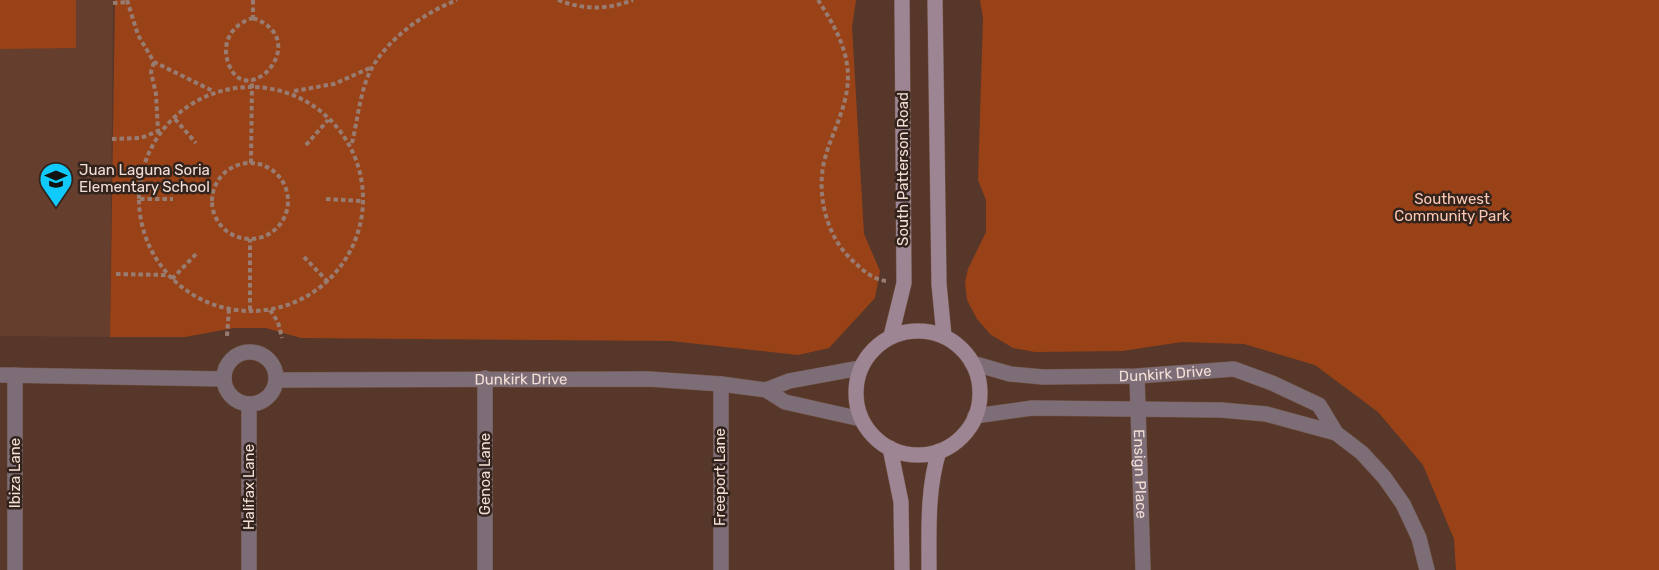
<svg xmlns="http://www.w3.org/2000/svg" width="1659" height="570" font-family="Rubik,sans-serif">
<rect width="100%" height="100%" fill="#573729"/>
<!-- built -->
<path fill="#653e2d" d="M 0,0 L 113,0 L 110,337 L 0,336 Z"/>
<!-- green -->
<path fill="#9a4217" d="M 0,0 L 76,0 L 76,48 L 0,49 Z
M 115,0 L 856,0 L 852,27 L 864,234 L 880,271 L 875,298 L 829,348 L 798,355 L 671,341 L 301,338 L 266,328 L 234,328 L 185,337 L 110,337 Z
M 980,0 L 1659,0 L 1659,570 L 1456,570 L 1454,539 L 1423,465 L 1378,412 L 1315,365 L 1244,344 L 1182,342 L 1122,351 L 1035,352 L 1013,348 L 990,334 L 977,319 L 967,300 L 965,282 L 968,269 L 986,232 L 986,200 L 978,180 L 983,18 Z"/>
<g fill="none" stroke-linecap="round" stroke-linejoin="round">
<!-- street casing -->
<g stroke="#735548" stroke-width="16">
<g id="street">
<circle cx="250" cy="378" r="26"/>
<path id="s1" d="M 972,363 L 1010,374 L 1043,377 L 1137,376 L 1234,369 L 1272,383 L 1319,405 L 1336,433 L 1362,453 L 1384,477 L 1403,504 L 1419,538 L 1427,570"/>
<path d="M 0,375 L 224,379"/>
<path id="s2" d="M 1137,376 L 1143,570"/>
<path d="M 485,378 L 485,570"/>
<path id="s3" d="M 277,380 L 649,379 L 721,384 L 766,390 L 785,402 L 861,419"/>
<path d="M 721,384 L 721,570"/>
<path d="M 766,390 L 789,381 L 860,368"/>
<path d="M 249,404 L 249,570"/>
<path d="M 975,416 L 1032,408 L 1221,410 L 1266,414 L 1336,433"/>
<path d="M 15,570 L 15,375"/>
</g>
</g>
<!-- secondary casing -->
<g stroke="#735548" stroke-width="16">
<path id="secondary" d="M 935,0 L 939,284 L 944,336
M856 393a62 62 0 1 1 124 0a62 62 0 1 1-124 0Z
M 891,336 L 904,283 L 902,0
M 890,448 L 901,502 L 902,570
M 929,570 C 929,530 927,490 939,451"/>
</g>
<!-- path -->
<path stroke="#987c71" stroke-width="4" stroke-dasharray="4.5 3" stroke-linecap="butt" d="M 127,0 L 138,35 L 154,62 L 213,91
M 253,0 L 253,18
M 558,0 C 584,10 607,10 633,0
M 818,0 C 833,23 847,47 848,75 C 848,107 833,129 825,158 C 816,190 825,233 849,257 C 859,267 871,279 886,281
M 113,3 L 127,2
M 253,18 C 314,39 248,112 229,65 C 220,43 232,24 253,18 Z
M139 199a112 112 0 1 1 224 0a112 112 0 1 1-224 0Z
M 294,91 L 334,84 L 372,67
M 175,119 L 196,143
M 112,139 L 141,138 L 158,131 L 156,94 L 151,72 L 154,62
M 352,143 C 358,119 360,88 373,66 C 391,36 426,12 457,0
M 306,145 L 328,120
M 251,163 L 252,80
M212 201a38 38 0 1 1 76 0a38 38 0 1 1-76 0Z
M 140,199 L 173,199
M 326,199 L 361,201
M 304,257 L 328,282
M 116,274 L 166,275
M 172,279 L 197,253
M 250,310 L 250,239
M 270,310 L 278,322 L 282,338
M 227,336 L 229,309"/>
<!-- street -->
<use href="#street" stroke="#7c6d76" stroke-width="15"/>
<!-- secondary -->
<use href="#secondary" stroke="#9e8593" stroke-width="15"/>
</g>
<!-- icons -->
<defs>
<g id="school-pin" transform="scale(1.725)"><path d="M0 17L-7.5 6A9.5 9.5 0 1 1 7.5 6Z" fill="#0fcafa" stroke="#32231c"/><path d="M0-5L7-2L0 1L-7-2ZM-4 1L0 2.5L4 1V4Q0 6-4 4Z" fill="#111"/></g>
</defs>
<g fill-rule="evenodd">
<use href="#school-pin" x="56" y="179"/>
</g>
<g text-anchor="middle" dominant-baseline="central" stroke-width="5" stroke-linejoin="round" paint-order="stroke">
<!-- street labels -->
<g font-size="15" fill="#f3ded6" stroke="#32231c">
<text transform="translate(903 169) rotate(-90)">South Patterson Road</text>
<text stroke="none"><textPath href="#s1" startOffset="195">Dunkirk Drive</textPath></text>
<text stroke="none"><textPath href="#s3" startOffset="244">Dunkirk Drive</textPath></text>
<text transform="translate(15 473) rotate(-90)">Ibiza Lane</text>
<text stroke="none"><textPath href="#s2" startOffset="98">Ensign Place</textPath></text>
<text transform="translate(485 474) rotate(-90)">Genoa Lane</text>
<text transform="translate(720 477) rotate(-90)">Freeport Lane</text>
<text transform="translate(249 487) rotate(-90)">Halifax Lane</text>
</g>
<!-- poi labels -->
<g font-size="15" fill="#f3ded6" stroke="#32231c" text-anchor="start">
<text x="79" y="170">Juan Laguna Soria<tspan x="79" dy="17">Elementary School</tspan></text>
</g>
<!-- park labels -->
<g font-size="15" fill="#fbc8b3" stroke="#32231c">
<text x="1452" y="199">Southwest<tspan x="1452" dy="17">Community Park</tspan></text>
</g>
</g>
</svg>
